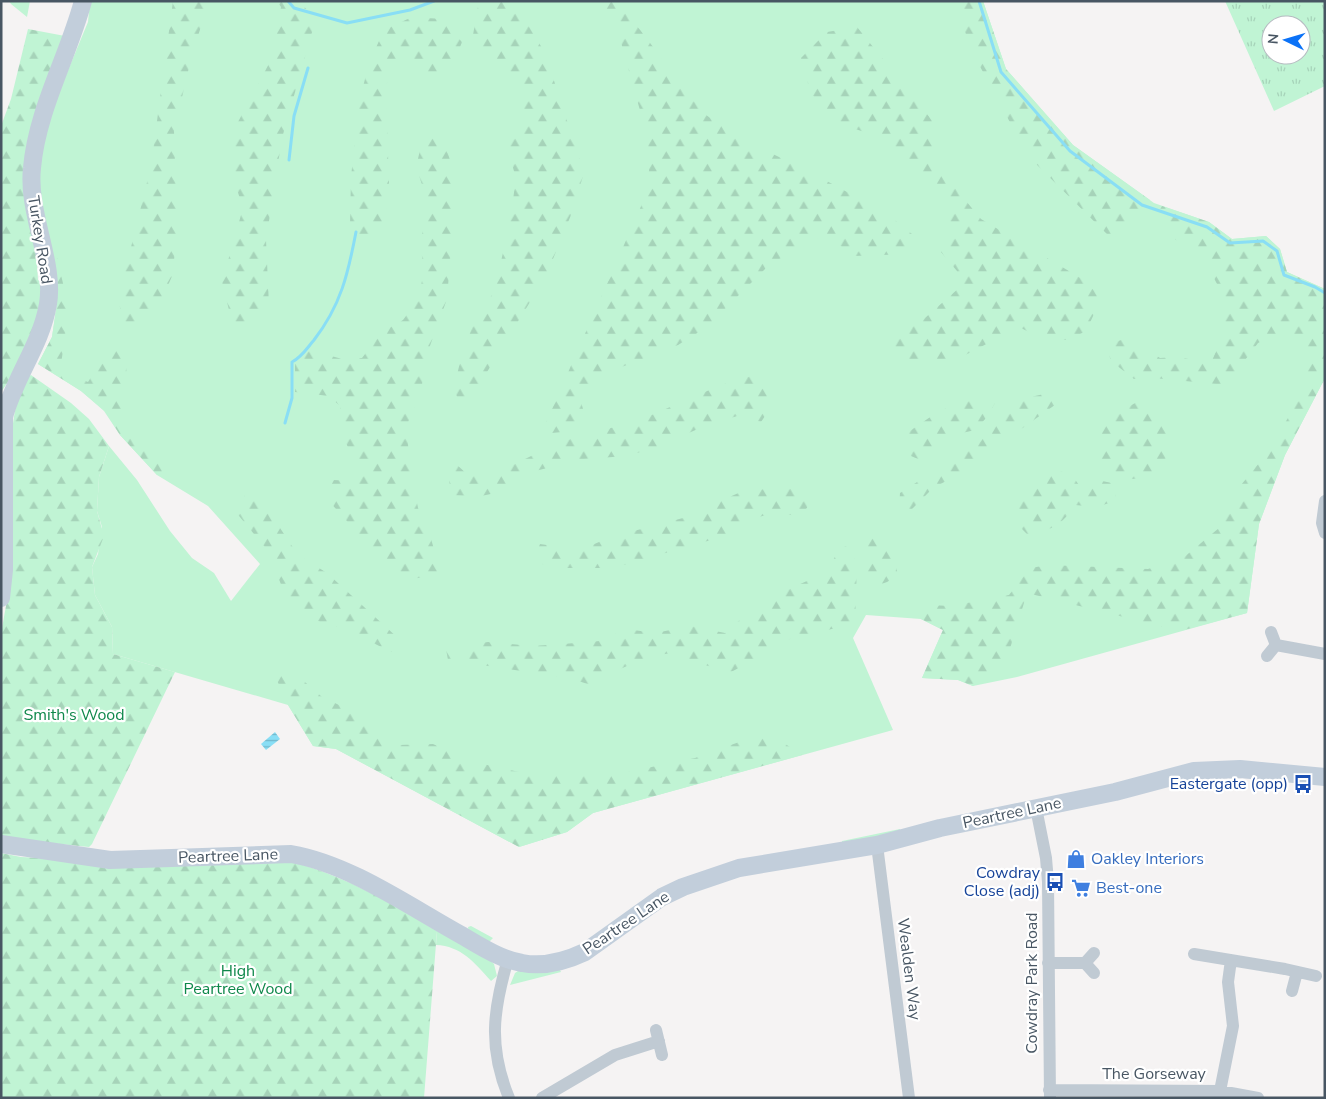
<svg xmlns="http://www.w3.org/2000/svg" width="1326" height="1099" font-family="'Nunito Sans',sans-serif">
<defs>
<pattern id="forest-firs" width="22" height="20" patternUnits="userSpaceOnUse" patternTransform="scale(1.25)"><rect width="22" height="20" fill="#c0f4d4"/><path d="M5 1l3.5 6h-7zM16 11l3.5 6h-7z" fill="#a6d3b9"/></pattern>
<pattern id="park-tufts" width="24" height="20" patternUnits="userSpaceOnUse" patternTransform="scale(1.25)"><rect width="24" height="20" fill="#c0f4d4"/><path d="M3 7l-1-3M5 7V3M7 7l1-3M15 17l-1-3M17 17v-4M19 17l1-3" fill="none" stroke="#a6d3b9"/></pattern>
<pattern id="water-rules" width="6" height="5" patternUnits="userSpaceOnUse" patternTransform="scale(1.25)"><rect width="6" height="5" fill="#89def5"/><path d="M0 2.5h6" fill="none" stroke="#72b7ca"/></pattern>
</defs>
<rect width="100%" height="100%" fill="#f5f3f3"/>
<!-- green -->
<path fill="#c0f4d4" d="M 9,1 L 30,1 L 27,17 L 11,4 Z
M 90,1 L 983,1 L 1006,69 L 1073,145 L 1154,203 L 1209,222 L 1232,239 L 1266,236 L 1280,249 L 1287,272 L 1325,289 L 1325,378 L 1285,455 L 1259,524 L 1247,613 L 1017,677 L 973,686 L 958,680 L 922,678 L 943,630 L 921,619 L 866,615 L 853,638 L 893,730 L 593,813 L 567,832 L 519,847 L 336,749 L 313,746 L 288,705 L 113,654 L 112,627 L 95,595 L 92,567 L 98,554 L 102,527 L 97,511 L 99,477 L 109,446 L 137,480 L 170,531 L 192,558 L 214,573 L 231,601 L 260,564 L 208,506 L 157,475 L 120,435 L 104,411 L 81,391 L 38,364 L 52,337 L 57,303 L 39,201 L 37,169 L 49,116 L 88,22 Z
M 900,829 L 900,831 L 842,845 L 842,841 Z
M 471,926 L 493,938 L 488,943 L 469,934 L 468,927 Z
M 437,931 L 486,956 L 494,964 L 497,976 L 491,981 C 474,962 461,946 436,945 Z
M 521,969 L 560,970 L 561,972 L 510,985 L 515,973 Z"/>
<!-- forest -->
<path fill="url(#forest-firs)" d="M 173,1 L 209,1 L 192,55 L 174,131 L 177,223 L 173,274 L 154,317 L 125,325 L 118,300 L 151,166 Z
M 277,1 L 298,1 L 316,18 L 282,138 L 266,240 L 269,306 L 250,325 L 233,326 L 222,282 L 243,208 L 231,171 L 233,137 L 238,122 L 272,58 L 281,7 Z
M 493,1 L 515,3 L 545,53 L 584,173 L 571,215 L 546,276 L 468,403 L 459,403 L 454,388 L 461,358 L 475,319 L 494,292 L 510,222 L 516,178 L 507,147 L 525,119 L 522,96 L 490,58 L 473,35 L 478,6 Z
M 595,1 L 615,1 L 641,31 L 703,113 L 740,138 L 810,172 L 886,213 L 912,234 L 910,254 L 853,256 L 826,234 L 770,264 L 707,327 L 678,345 L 609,372 L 578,392 L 586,419 L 562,432 L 541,434 L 642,204 L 649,171 L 648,139 L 615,21 Z
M 946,1 L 983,1 L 1006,69 L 1073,145 L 1150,200 L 1144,215 L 1111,238 L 1028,156 L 976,59 L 959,17 Z
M 412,17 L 442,19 L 462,42 L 453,65 L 437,77 L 420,72 L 405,57 L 395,61 L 388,70 L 386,97 L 389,182 L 387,208 L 379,233 L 359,245 L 350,226 L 351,177 L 359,103 L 369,63 L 384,30 Z
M 857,27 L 935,124 L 935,164 L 981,219 L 1079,277 L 1102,297 L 1086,331 L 1068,340 L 1045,340 L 1019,327 L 950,363 L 918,363 L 894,356 L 891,342 L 895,330 L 917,325 L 959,288 L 957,271 L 941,252 L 952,239 L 946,201 L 913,163 L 874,135 L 830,121 L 810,91 L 801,58 L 827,32 Z
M 28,29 L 65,36 L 42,101 L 36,248 L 38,280 L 41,282 L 42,303 L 25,358 L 1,392 L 1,126 L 11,99 Z
M 434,137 L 444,141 L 450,160 L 455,199 L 447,299 L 427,354 L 421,391 L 407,425 L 409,461 L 418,508 L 429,532 L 438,563 L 437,576 L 409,579 L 386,573 L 354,529 L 327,499 L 333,480 L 355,481 L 361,475 L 346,443 L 340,406 L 329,396 L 295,392 L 295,364 L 310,350 L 342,359 L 362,358 L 382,332 L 403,320 L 418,300 L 423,276 L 421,238 L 429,205 L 416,167 L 422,142 Z
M 1162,206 L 1209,222 L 1232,239 L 1266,236 L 1280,249 L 1287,272 L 1325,289 L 1325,378 L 1285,455 L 1259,524 L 1247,613 L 1180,631 L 1027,593 L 1008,655 L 973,686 L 958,680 L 922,678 L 943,630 L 921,619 L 928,605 L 951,606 L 1009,595 L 1030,568 L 1049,565 L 1148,569 L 1183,558 L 1219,528 L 1241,485 L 1269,451 L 1305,388 L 1307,360 L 1296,345 L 1281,332 L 1258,343 L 1226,385 L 1144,377 L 1134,379 L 1111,361 L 1106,345 L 1121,340 L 1137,343 L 1160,358 L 1177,357 L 1211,363 L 1223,335 L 1225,299 L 1199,250 L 1176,240 L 1155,219 Z
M 48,247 L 55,249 L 69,309 L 60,371 L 88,382 L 113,343 L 129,348 L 121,417 L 168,473 L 157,475 L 120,435 L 105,411 L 81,391 L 38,364 L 52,337 L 57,303 Z
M 758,374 L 775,401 L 761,422 L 737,416 L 700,428 L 657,447 L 627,456 L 584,459 L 535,471 L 510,490 L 481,496 L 451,495 L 449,479 L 456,464 L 468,475 L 494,474 L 560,442 L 640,420 L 721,385 Z
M 31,375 L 71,403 L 89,419 L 109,446 L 99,477 L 97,511 L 104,536 L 92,567 L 95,595 L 112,627 L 113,654 L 175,672 L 92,844 L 89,847 L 1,838 C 1,772 0,706 1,640 C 2,621 8,602 9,583 C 11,546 1,394 31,375 Z
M 1053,392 L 1059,402 L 1010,437 L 978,464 L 933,488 L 906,515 L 899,508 L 900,493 L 981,441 L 1006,409 L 1011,410 L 1026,398 Z
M 975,398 L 984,398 L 995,403 L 987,417 L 975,430 L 962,433 L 918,459 L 911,456 L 904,435 L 939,411 Z
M 1137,402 L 1156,411 L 1173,428 L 1167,456 L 1156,476 L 1132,479 L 1110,472 L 1097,456 L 1100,426 L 1108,418 Z
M 1059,471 L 1071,474 L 1079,485 L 1102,481 L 1117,484 L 1115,501 L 1097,507 L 1075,505 C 1060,527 1053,529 1028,535 L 1018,525 L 1018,498 L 1043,478 Z
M 789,488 L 809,498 L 807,508 L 796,516 L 780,513 L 762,516 L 725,536 L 613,568 L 562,568 L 537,563 L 536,554 L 540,544 L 580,550 L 611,537 L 683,518 L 745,490 Z
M 245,495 L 266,507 L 298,555 L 327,573 L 399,639 L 397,648 L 391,652 L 344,628 L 322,623 L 289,605 L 268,551 L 235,511 Z
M 866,538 L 878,538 C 892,551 898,556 897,576 L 887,582 L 867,589 L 865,560 L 857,543 Z
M 846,546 L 857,563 L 855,627 L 840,627 L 786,640 L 771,651 L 731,672 L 701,664 L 671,653 L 647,657 L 618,670 L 597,687 L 569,678 L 448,660 L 446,649 L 472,652 L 473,644 L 488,642 L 532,646 L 563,644 L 600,641 L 626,629 L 655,633 L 691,626 L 725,633 C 758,601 787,590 827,572 L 839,549 Z
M 271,667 L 297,675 L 322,697 L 352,711 L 398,745 L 433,744 L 470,761 L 532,775 L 618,774 L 695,758 L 767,732 L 802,755 L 593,813 L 567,832 L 519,847 L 336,749 L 313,746 L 288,705 Z
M 1,853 L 21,857 L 59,859 L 284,860 C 340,873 388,901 437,931 L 424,1098 L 1,1098 Z"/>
<!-- park -->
<path fill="url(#park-tufts)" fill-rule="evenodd" d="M 1225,1 L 1325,1 L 1325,86 L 1274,111 ZM 1271,25 L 1301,25 L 1301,55 L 1271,55 Z"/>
<!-- water -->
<path fill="url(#water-rules)" d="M 275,732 L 280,739 L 266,750 L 261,744 Z"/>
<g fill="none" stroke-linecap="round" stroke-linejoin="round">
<!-- stream -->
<path stroke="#89def5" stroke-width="3" d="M 288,1 L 294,8 L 347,23 L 410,10 L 434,1
M 979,1 L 1001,72 L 1070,151 L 1142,205 L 1207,227 L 1230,243 L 1263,241 L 1277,251 L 1284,275 L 1315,287 L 1325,293
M 289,160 L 294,116 L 308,68
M 285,423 L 292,398 L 292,362 C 302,357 307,348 314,340 C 341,305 348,274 356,232"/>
<!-- street -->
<path stroke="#c0cad3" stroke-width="12" d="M 1325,501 L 1322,523 L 1325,533
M 1276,645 L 1325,654
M 1267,656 L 1276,645 L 1271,632
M 1036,808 L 1046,858 L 1048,882 L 1050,1098
M 877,845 L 909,1098
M 1194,954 L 1285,969 L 1316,976
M 508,959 C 493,1010 488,1047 509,1098
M 1048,963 L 1085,963
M 1094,973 L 1085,963 L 1094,953
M 1292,991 L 1297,972
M 656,1030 L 662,1055
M 1049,1090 L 1220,1091 L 1258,1098
M 1220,1091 L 1233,1026 L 1228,982 L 1231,960
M 542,1098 L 615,1055 L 659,1041"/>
<!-- secondary -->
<path stroke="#c2cedb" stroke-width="18" d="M 1,598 L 4,570 L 4,417 C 14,378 41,345 48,304 C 55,262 27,213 32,168 C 37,110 68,57 83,1
M 1,844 L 110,860 L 291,854 C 350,864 410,907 463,936 C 480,946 502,960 522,963 C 543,967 566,961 585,952 L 662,897 L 683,887 L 739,868 L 877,845 L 940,828 L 1115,792 L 1194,771 L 1240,769 L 1325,777"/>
</g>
<!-- icons -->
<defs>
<g id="bus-bare" transform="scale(1.5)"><path d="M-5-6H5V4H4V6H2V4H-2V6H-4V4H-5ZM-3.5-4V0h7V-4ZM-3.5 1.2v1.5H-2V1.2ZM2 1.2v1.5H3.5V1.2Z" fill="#1a4fb4" stroke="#fff" stroke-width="2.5" paint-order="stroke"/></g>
<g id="shop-bare" transform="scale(1.5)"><path d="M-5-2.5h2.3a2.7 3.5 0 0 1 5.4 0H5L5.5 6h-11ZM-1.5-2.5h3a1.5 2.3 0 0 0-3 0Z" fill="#3f7fe0" stroke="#fff" stroke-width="2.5" paint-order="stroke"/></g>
<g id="supermarket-bare" transform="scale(1.5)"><path d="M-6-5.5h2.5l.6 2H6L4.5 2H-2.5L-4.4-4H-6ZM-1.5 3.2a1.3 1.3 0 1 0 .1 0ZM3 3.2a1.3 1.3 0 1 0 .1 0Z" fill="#3f7fe0" stroke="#fff" stroke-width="2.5" paint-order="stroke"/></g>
</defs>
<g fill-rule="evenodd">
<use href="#bus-bare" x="1303" y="784"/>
<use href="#shop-bare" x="1076" y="859"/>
<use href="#bus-bare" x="1055" y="882"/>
<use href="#supermarket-bare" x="1081" y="888"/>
</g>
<g text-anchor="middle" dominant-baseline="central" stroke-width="4.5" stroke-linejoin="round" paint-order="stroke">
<!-- street labels -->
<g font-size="16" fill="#485663" stroke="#fff">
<text transform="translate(40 240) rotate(81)">Turkey Road</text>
<text transform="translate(1012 813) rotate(-12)">Peartree Lane</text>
<text transform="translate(228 856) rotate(-2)">Peartree Lane</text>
<text transform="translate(626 923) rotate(-34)">Peartree Lane</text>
<text transform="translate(909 969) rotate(83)">Wealden Way</text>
<text transform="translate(1032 983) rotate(-90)">Cowdray Park Road</text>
<text x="1154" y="1074">The Gorseway</text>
</g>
<!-- park labels -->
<g font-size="16" fill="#0f884b" stroke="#fff">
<text x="74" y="715">Smith's Wood</text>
<text x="238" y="971">High<tspan x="238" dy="18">Peartree Wood</tspan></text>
</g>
<!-- transit labels -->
<g font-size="16" fill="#164399" stroke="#fff" text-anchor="end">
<text x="1288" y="784">Eastergate (opp)</text>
<text x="1040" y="873">Cowdray<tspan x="1040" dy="18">Close (adj)</tspan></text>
</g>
<!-- shop labels -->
<g font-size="16" fill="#366cbe" stroke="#fff" text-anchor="start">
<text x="1091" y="859">Oakley Interiors</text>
<text x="1096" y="888">Best-one</text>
</g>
</g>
<!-- border -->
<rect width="1326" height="1099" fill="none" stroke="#485663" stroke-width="5"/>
<!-- north arrow -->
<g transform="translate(1286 40) rotate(275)"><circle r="24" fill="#ffffff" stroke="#b6bbc1"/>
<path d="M0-4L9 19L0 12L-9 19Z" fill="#0b72f7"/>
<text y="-8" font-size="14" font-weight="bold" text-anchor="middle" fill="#485663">N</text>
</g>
</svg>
